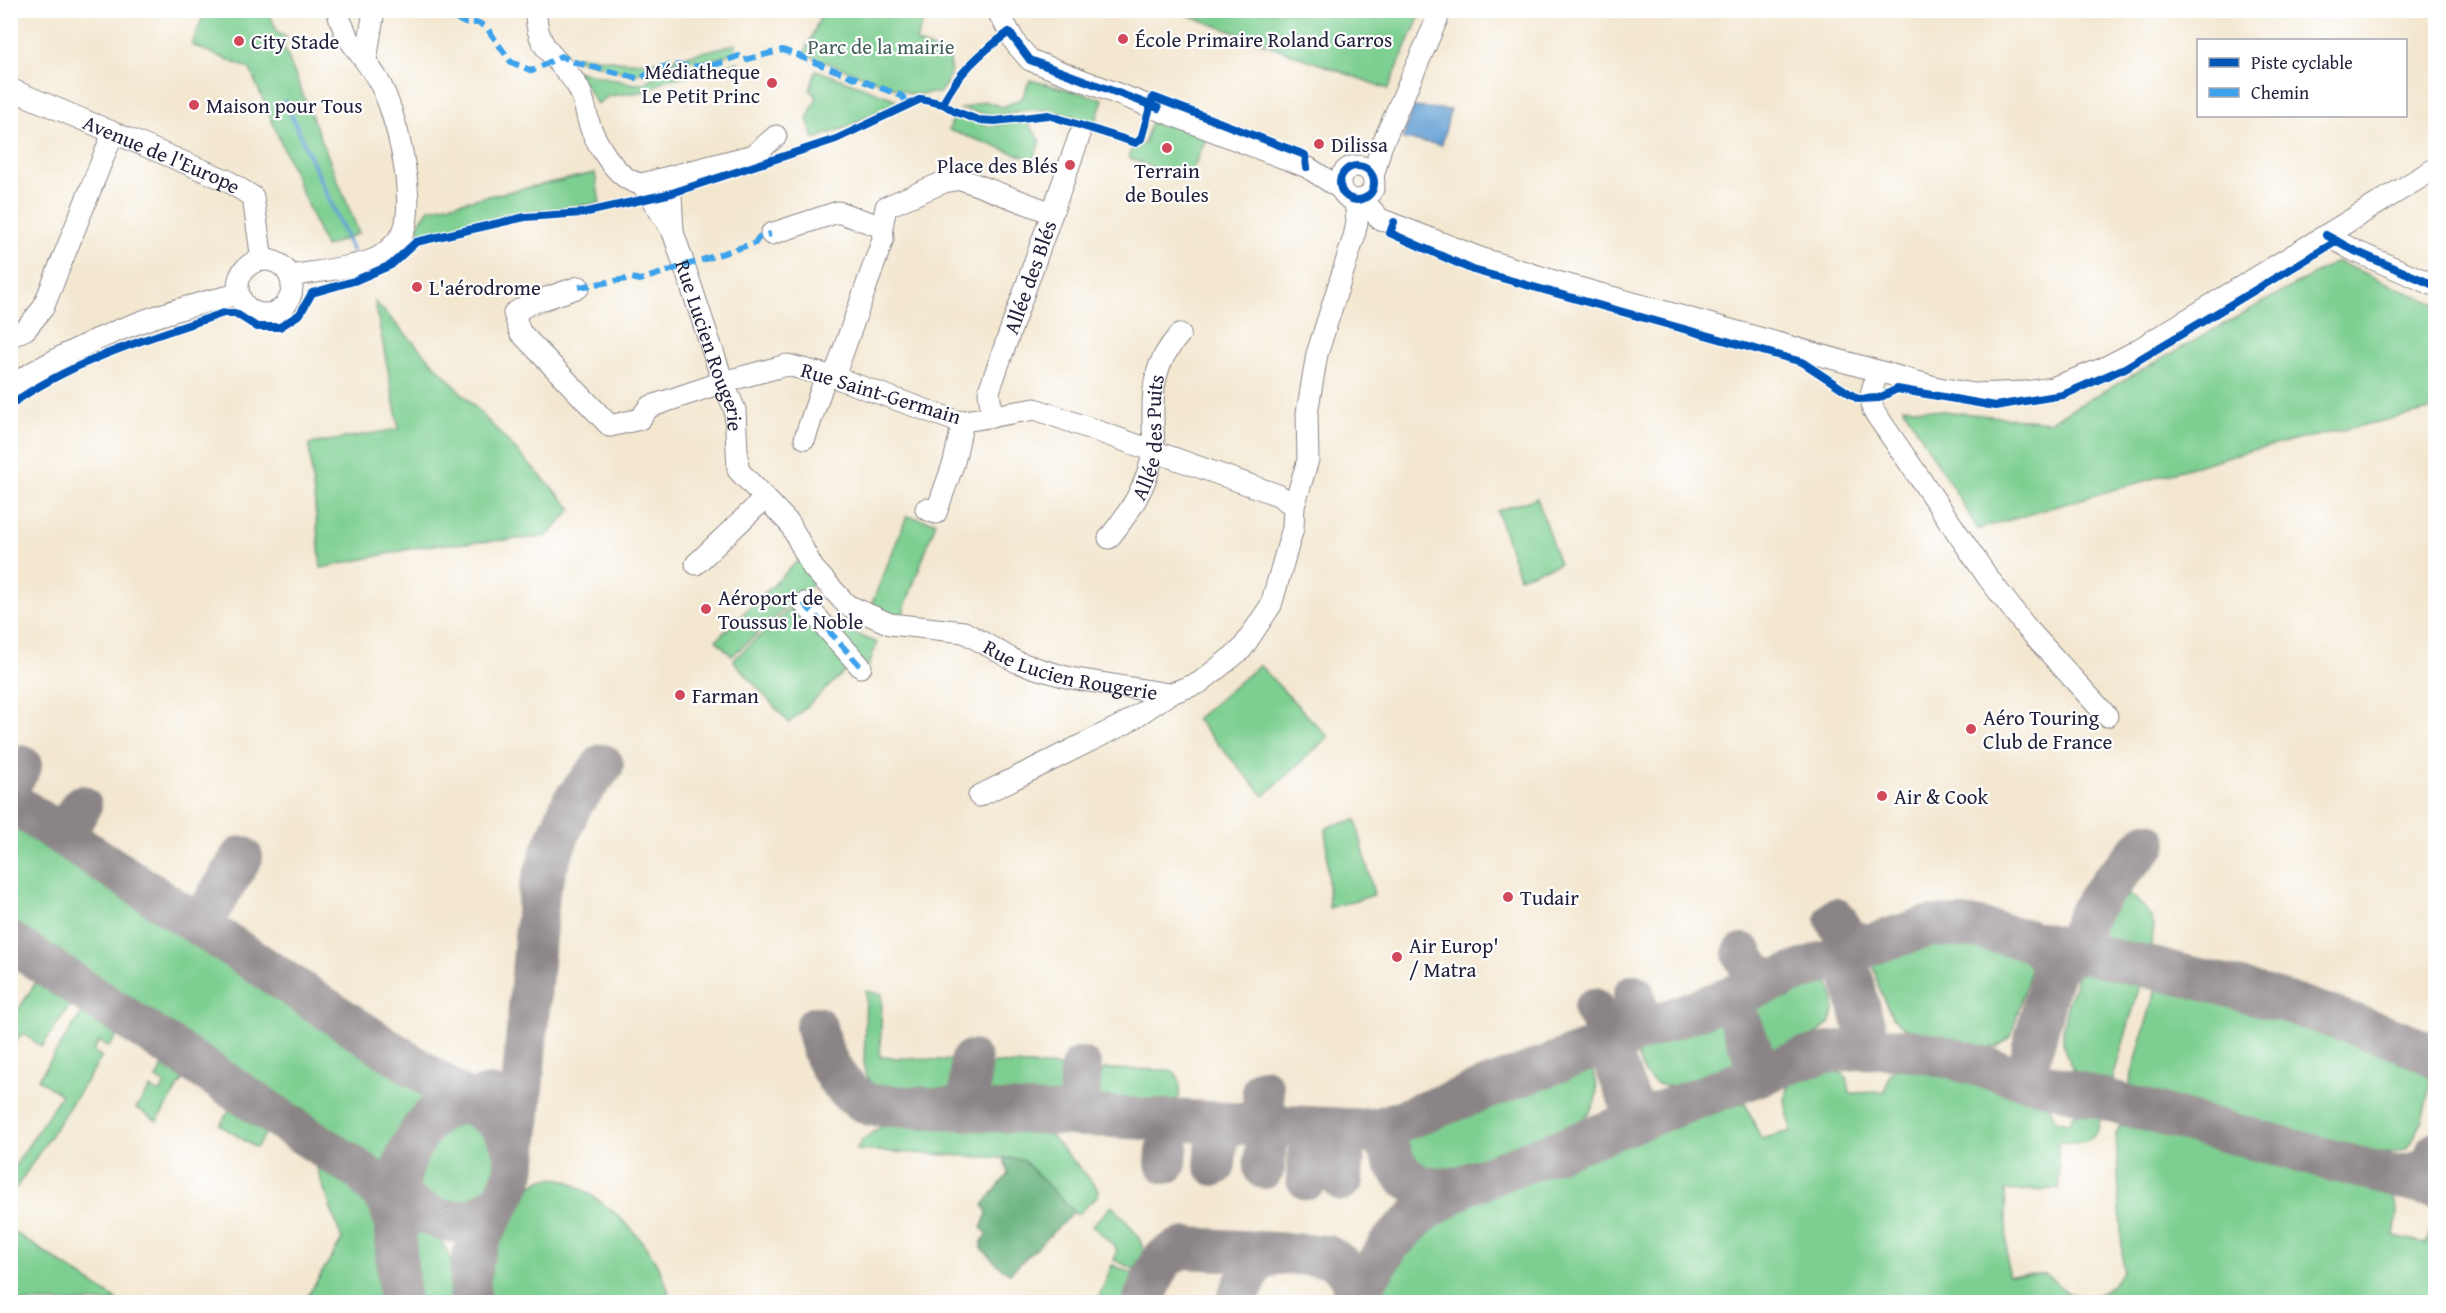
<svg xmlns="http://www.w3.org/2000/svg" width="2446" height="1313" font-family="'Gentium Book Plus',serif">
<rect width="100%" height="100%" fill="#fff"/>
<filter id="ink" filterUnits="userSpaceOnUse"><feTurbulence type="fractalNoise" baseFrequency=".0167" numOctaves="2"/><feDisplacementMap in="SourceGraphic" scale="12" xChannelSelector="R" yChannelSelector="G"/><feConvolveMatrix kernelMatrix="1 2 1 2 8 2 1 2 1" color-interpolation-filters="sRGB"/></filter>
<filter id="wash" filterUnits="userSpaceOnUse"><feTurbulence type="fractalNoise" baseFrequency=".008" numOctaves="4" result="noise"/><feDisplacementMap in="SourceGraphic" scale="24" xChannelSelector="R" yChannelSelector="G"/><feGaussianBlur stdDeviation="1.35" result="paint"/><feColorMatrix in="noise" values="0 0 0 0 0 0 0 0 0 0 0 0 0 0 0 0 0 1.4 0 .05"/><feComposite in="paint" operator="in"/></filter>
<g filter="url(#wash)">
<rect width="100%" height="100%" fill="#f3e7d0"/>
<!-- green -->
<path fill="#7dcf91" stroke="#507866" stroke-width="1.5" d="M 205,11 L 268,11 L 278,33 L 286,37 L 283,45 L 359,233 L 325,247 L 250,69 L 192,45 Z
M 823,11 L 927,11 L 916,42 L 949,56 C 953,73 950,80 939,93 L 911,94 L 804,54 Z
M 1176,11 L 1422,11 L 1388,89 Z
M 736,44 L 736,52 L 713,60 L 665,62 L 635,75 L 569,57 C 591,54 612,62 634,62 C 668,63 703,51 736,44 Z
M 738,62 L 741,65 L 665,80 L 649,91 L 609,96 L 597,104 L 576,71 L 634,84 L 644,83 L 658,74 L 680,69 L 705,71 Z
M 816,70 L 895,99 L 897,102 L 847,127 L 814,139 L 807,119 L 817,97 L 810,90 Z
M 1030,80 L 1103,99 L 1095,124 L 1050,110 L 1025,110 L 995,116 L 961,109 L 984,101 L 1003,107 L 1022,98 Z
M 954,116 L 989,126 L 1026,121 L 1040,140 L 1034,160 L 949,130 Z
M 1153,117 L 1206,139 L 1188,181 L 1129,158 L 1132,148 L 1144,144 Z
M 595,173 L 600,203 L 524,213 L 425,234 L 419,232 L 419,223 L 429,209 Z
M 2337,261 L 2435,304 L 2435,409 L 2244,452 L 1978,529 L 1903,407 L 2049,422 Z
M 375,302 L 572,509 L 546,537 L 424,546 L 321,568 L 309,444 L 399,429 Z
M 1537,498 L 1559,564 L 1519,577 L 1497,511 Z
M 907,516 L 936,522 L 901,618 L 870,608 Z
M 799,560 L 815,582 L 732,656 L 716,640 Z
M 797,602 L 852,665 L 789,723 L 733,660 Z
M 844,620 L 847,630 L 877,643 L 868,668 L 832,632 Z
M 1259,665 L 1328,737 L 1264,796 L 1196,719 Z
M 10,813 L 425,1085 L 428,1091 L 427,1097 L 383,1162 L 377,1164 L 368,1161 L 11,926 Z
M 1356,820 L 1374,895 L 1329,908 L 1326,829 L 1333,825 Z
M 2130,894 C 2156,916 2157,924 2148,956 L 2107,944 C 2094,920 2112,909 2130,894 Z
M 1956,935 C 1980,940 2022,939 2032,964 L 2011,1036 L 1997,1047 L 1978,1048 L 1908,1030 L 1892,1017 L 1879,987 L 1871,958 L 1929,938 Z
M 2081,964 L 2142,978 L 2111,1085 L 2078,1075 C 2048,1039 2070,1003 2081,964 Z
M 41,974 L 75,997 L 42,1047 L 22,1033 L 11,1050 L 11,1021 Z
M 1826,977 C 1854,1031 1808,1038 1768,1053 L 1751,1004 Z
M 2159,977 L 2302,1018 L 2430,1066 C 2431,1087 2423,1136 2404,1149 C 2399,1153 2389,1153 2382,1154 L 2128,1088 Z
M 866,991 L 882,994 L 880,1057 L 960,1061 L 959,1084 L 953,1095 C 927,1101 869,1101 864,1068 Z
M 87,1005 L 122,1028 L 109,1047 L 99,1041 L 93,1051 L 102,1057 L 16,1188 L 11,1184 L 11,1172 L 61,1095 L 38,1079 Z
M 1720,1015 L 1739,1061 L 1734,1066 C 1695,1081 1645,1111 1636,1047 Z
M 168,1059 L 188,1072 L 157,1121 L 136,1108 L 150,1088 L 160,1093 L 165,1084 L 156,1078 Z
M 995,1063 L 1062,1067 C 1074,1080 1073,1084 1066,1100 L 1056,1104 L 993,1100 C 982,1088 981,1073 995,1063 Z
M 1589,1064 C 1602,1086 1599,1107 1579,1124 L 1451,1172 C 1430,1171 1403,1158 1405,1133 Z
M 1908,1065 L 2041,1099 L 2049,1106 L 2056,1121 L 2068,1123 L 2073,1115 C 2105,1099 2108,1136 2082,1142 C 2075,1144 2065,1142 2058,1142 L 2059,1189 L 2005,1191 L 2008,1275 L 2044,1274 C 2053,1278 2057,1286 2066,1291 C 2089,1305 2113,1291 2123,1269 L 2116,1134 L 2123,1123 L 2129,1122 L 2388,1192 C 2402,1207 2396,1218 2394,1236 L 2426,1243 L 2435,1217 L 2435,1302 L 1364,1302 C 1391,1253 1419,1226 1469,1200 L 1726,1102 L 1746,1105 L 1761,1139 L 1791,1131 C 1790,1118 1782,1102 1787,1089 C 1794,1071 1835,1061 1847,1079 C 1849,1082 1849,1089 1850,1093 L 1885,1092 L 1890,1073 Z
M 1104,1069 L 1168,1070 C 1182,1075 1181,1084 1179,1097 L 1167,1106 L 1104,1104 L 1098,1100 L 1092,1088 Z
M 234,1102 L 271,1125 L 256,1148 L 220,1125 Z
M 459,1115 C 474,1115 482,1121 490,1132 C 520,1168 477,1223 435,1203 C 390,1182 423,1124 459,1115 Z
M 891,1120 L 1044,1128 L 1098,1189 L 1097,1196 L 1077,1215 L 1022,1159 L 856,1150 L 862,1140 Z
M 314,1154 C 329,1164 347,1173 360,1185 C 393,1213 385,1263 386,1302 L 304,1302 L 342,1240 L 314,1160 Z
M 543,1179 C 549,1179 556,1178 561,1179 C 570,1180 579,1187 586,1192 C 625,1216 662,1256 671,1302 L 481,1302 L 480,1281 L 491,1276 C 495,1233 502,1200 543,1179 Z
M 1112,1206 C 1130,1225 1152,1244 1141,1272 L 1114,1260 L 1117,1249 L 1092,1225 Z
M 420,1224 C 449,1237 457,1273 458,1302 L 410,1302 L 407,1238 L 409,1231 Z
M 11,1230 L 120,1302 L 11,1302 Z
M 1112,1265 L 1140,1276 L 1129,1302 L 1097,1302 Z"/>
<!-- forest -->
<path fill="#66b27b" stroke="#446a5b" stroke-width="1.5" d="M 1004,1158 L 1022,1159 L 1074,1212 L 1010,1273 L 1002,1269 L 982,1249 L 982,1241 L 988,1234 L 981,1228 L 987,1213 L 983,1205 L 1008,1174 Z"/>
<!-- water -->
<path fill="#629fd3" stroke="#426087" stroke-width="1.5" d="M 1412,107 L 1450,110 L 1442,145 L 1403,139 Z"/>
<g fill="none" stroke-linecap="round" stroke-linejoin="round">
<!-- stream -->
<path stroke="#629fd3" stroke-width="4.5" d="M 285,101 L 352,250"/>
<!-- taxiway -->
<path stroke="#8a8486" stroke-width="42" d="M 10,783 L 21,766
M 10,801 L 496,1120 C 541,1170 494,1201 476,1248 C 469,1266 470,1284 470,1302
M 56,831 L 68,827 L 81,806
M 1836,919 C 1844,936 1852,945 1872,944
M 194,921 L 203,919 L 206,915 L 242,857
M 2027,939 C 2044,949 2052,960 2050,980 C 2057,963 2066,955 2084,952
M 10,942 L 363,1173 L 388,1200 L 397,1230
M 2066,948 L 2079,939 C 2087,900 2121,873 2147,843
M 1743,954 C 1751,972 1761,980 1781,979
M 1851,974 L 1865,1029
M 1594,1009 L 1606,1029 L 1628,1036
M 1738,1016 L 1754,1056
M 816,1027 C 823,1061 838,1090 870,1105 L 1369,1130 C 1384,1138 1388,1148 1395,1162 C 1409,1190 1439,1192 1465,1185
M 1616,1051 C 1626,1023 1647,1036 1634,995
M 2032,1051 L 2050,980
M 1614,1062 L 1630,1102
M 1263,1089 C 1263,1106 1264,1119 1282,1126
M 969,1110 L 971,1061
M 1078,1116 L 1081,1068
M 1360,1130 L 1379,1128 L 1403,1120 L 1872,944 L 1931,926 L 1975,928 L 2200,979 L 2296,1005 L 2402,1041 L 2436,1057
M 516,1160 L 539,891 L 551,854 L 572,803 L 603,765
M 1166,1163 L 1169,1126 L 1179,1121
M 1215,1165 L 1218,1128 L 1229,1123
M 1264,1168 L 1267,1132 L 1277,1125
M 2391,1176 C 2410,1175 2430,1173 2436,1152
M 1307,1179 L 1310,1133 L 1319,1128
M 1342,1180 L 1345,1135 L 1355,1129
M 377,1183 C 423,1212 453,1244 502,1200
M 399,1302 C 397,1244 385,1184 419,1133 C 423,1128 428,1120 434,1115 C 448,1104 472,1101 490,1096
M 1143,1302 L 1158,1267 L 1163,1259 L 1178,1250 L 1186,1248 L 1327,1256 C 1346,1265 1358,1280 1351,1302
M 1236,1302 L 1253,1265 L 1274,1253
M 1351,1302 L 1389,1245 L 1420,1214 L 1465,1185 L 1802,1059 C 1848,1046 1892,1044 1938,1055 L 2436,1188"/>
</g>
</g>
<g filter="url(#ink)">
<g fill="none" stroke-linecap="round" stroke-linejoin="round">
<!-- minor casing -->
<g stroke="#8a8486" stroke-width="23">
<g id="minor">
<path d="M 536,10 C 535,53 562,58 579,89 C 585,101 586,116 591,129 C 600,149 619,182 642,184 L 754,155 L 776,136"/>
<path d="M 997,10 L 1016,44 L 1030,60 L 1307,167 L 1341,189"/>
<path d="M 366,61 L 374,10"/>
<path id="s1" d="M 10,89 L 226,180 L 253,197 L 262,260"/>
<circle cx="1357" cy="183" r="17"/>
<path d="M 670,177 L 673,232"/>
<path d="M 1373,177 L 1381,147 L 1441,10"/>
<path id="s2" d="M 642,184 L 673,232 L 723,382 L 735,410 L 738,470 L 790,524 L 813,568 L 847,605 L 890,624 L 964,632 L 1017,662 L 1042,670 L 1070,678 L 1169,694 L 1199,683 L 1242,649 L 1271,605 L 1293,528 L 1294,506 L 1308,460 L 1307,413 L 1317,354 L 1354,237 L 1357,222 L 1355,200"/>
<path d="M 1362,199 L 1380,219 L 1480,258 L 1554,281 L 1939,388 L 1974,394 L 2026,392 L 2052,388 L 2102,369 L 2131,354 L 2436,168"/>
<path d="M 771,234 L 838,212 L 882,227"/>
<path d="M 2326,235 L 2355,251 L 2436,286"/>
<circle cx="265" cy="287" r="27"/>
<path d="M 291,276 C 312,272 363,267 379,257 C 388,251 400,240 404,230 C 416,196 396,110 378,80 C 361,51 347,45 337,10"/>
<path d="M 579,287 L 529,304 L 514,313 L 520,332 L 610,426 L 640,419 L 649,407 L 723,382 L 787,365 L 834,377 L 959,422 L 1035,409 L 1278,495 L 1294,506"/>
<path d="M 10,337 L 26,329 L 43,308 L 113,133"/>
<path d="M 1877,371 L 1871,395 L 1873,410 L 1989,579 L 2026,627 L 2107,716"/>
<path d="M 834,377 L 883,239 L 882,227 L 886,207 L 944,182 L 961,179 L 1052,213"/>
<path d="M 10,386 C 84,340 154,312 239,294"/>
<path id="s3" d="M 992,417 L 989,391 L 1079,137"/>
<path d="M 805,438 L 826,375"/>
<path d="M 926,509 L 936,513 L 954,462 L 963,421"/>
<path id="s4" d="M 1109,538 C 1129,513 1148,485 1153,452 C 1155,443 1153,433 1153,424 C 1152,385 1154,363 1180,334"/>
<path d="M 696,564 L 764,499"/>
<path d="M 804,603 L 861,667"/>
<path d="M 979,796 L 1126,723 L 1169,694"/>
</g>
</g>
<!-- minor -->
<use href="#minor" stroke="#fff" stroke-width="21"/>
<!-- quiet -->
<path stroke="#3ea2ec" stroke-width="6" stroke-dasharray="12 6" stroke-linecap="butt" d="M 440,10 L 465,23 L 479,23 L 487,28 L 511,62 L 532,71 L 561,56 L 574,62 L 640,79 C 670,58 675,68 707,66 C 718,65 729,59 739,56 L 744,60 L 783,50 L 902,96 L 908,104
M 579,287 L 632,278 L 640,280 L 755,243 L 759,237 L 771,234
M 804,603 L 861,667"/>
<!-- cycleway casing -->
<g stroke="#fff" stroke-width="11">
<path id="cycleway" d="M 943,104 C 956,74 983,51 1009,32 L 1030,60 L 1158,108
M1340 183a17 17 0 1 1 34 0a17 17 0 1 1-34 0Z
M 1394,222 L 1390,233 L 1473,270 L 1802,362 L 1858,399 L 1879,398 L 1897,389 L 1995,406 L 2063,395 L 2125,368 L 2337,241
M 2326,235 L 2355,251 L 2436,286
M 10,405 C 75,359 150,338 224,313 L 235,313 L 257,327 L 280,327 L 300,314 L 312,293 L 354,281 L 391,265 L 416,242 L 525,217 L 583,213 L 672,193 L 836,139 L 921,99 L 943,104 L 954,111 L 978,120 L 995,121 L 1048,115 L 1136,143 L 1141,139 L 1153,97 L 1305,155 L 1307,167"/>
</g>
<!-- cycleway -->
<use href="#cycleway" stroke="#0057b8" stroke-width="8"/>
</g>
</g>
<!-- markers -->
<g fill="#d1495b" stroke="#fff" stroke-width="2">
<circle cx="1123" cy="39" r="6"/>
<circle cx="239" cy="41" r="6"/>
<circle cx="772" cy="83" r="6"/>
<circle cx="194" cy="105" r="6"/>
<circle cx="1319" cy="144" r="6"/>
<circle cx="1167" cy="148" r="6"/>
<circle cx="1070" cy="165" r="6"/>
<circle cx="417" cy="287" r="6"/>
<circle cx="706" cy="609" r="6"/>
<circle cx="680" cy="695" r="6"/>
<circle cx="1971" cy="729" r="6"/>
<circle cx="1882" cy="796" r="6"/>
<circle cx="1508" cy="897" r="6"/>
<circle cx="1397" cy="957" r="6"/>
</g>
<g text-anchor="middle" dominant-baseline="central" stroke-width="4.5" stroke-linejoin="round" paint-order="stroke">
<!-- poi labels -->
<g font-size="21" fill="#22223b" stroke="#fff" text-anchor="start">
<text x="1135" y="39">École Primaire Roland Garros</text>
<text x="251" y="41">City Stade</text>
<text x="760" y="71" text-anchor="end">Médiatheque<tspan x="760" dy="24">Le Petit Princ</tspan></text>
<text x="206" y="105">Maison pour Tous</text>
<text x="1331" y="144">Dilissa</text>
<text x="1058" y="165" text-anchor="end">Place des Blés</text>
<text x="1167" y="170" text-anchor="middle">Terrain<tspan x="1167" dy="24">de Boules</tspan></text>
<text x="429" y="287">L'aérodrome</text>
<text x="718" y="597">Aéroport de<tspan x="718" dy="24">Toussus le Noble</tspan></text>
<text x="692" y="695">Farman</text>
<text x="1983" y="717">Aéro Touring<tspan x="1983" dy="24">Club de France</tspan></text>
<text x="1894" y="796">Air &amp; Cook</text>
<text x="1520" y="897">Tudair</text>
<text x="1409" y="945">Air Europ'<tspan x="1409" dy="24">/ Matra</tspan></text>
</g>
<!-- park labels -->
<g font-size="21" fill="#425f59" stroke="#fff">
<text x="881" y="46">Parc de la mairie</text>
</g>
<!-- street labels -->
<g font-size="21" fill="#22223b" stroke="#fff">
<text stroke="none"><textPath href="#s1" startOffset="165">Avenue de l'Europe</textPath></text>
<text stroke="none"><textPath href="#s3" startOffset="147">Allée des Blés</textPath></text>
<text stroke="none"><textPath href="#s2" startOffset="177">Rue Lucien Rougerie</textPath></text>
<text transform="translate(881 393) rotate(17)">Rue Saint-Germain</text>
<text stroke="none"><textPath href="#s4" startOffset="112">Allée des Puits</textPath></text>
<text stroke="none"><textPath href="#s2" startOffset="717">Rue Lucien Rougerie</textPath></text>
</g>
</g>
<!-- margin -->
<rect width="2446" height="1313" fill="none" stroke="#fff" stroke-width="36"/>
<!-- legend -->
<rect x="2197" y="39" width="210" height="78" fill="#ffffff" stroke="#a7a7b1" stroke-width="1.5"/>
<rect x="2209" y="58" width="30" height="9" fill="#0057b8" stroke="#a7a7b1" stroke-width="1.5"/>
<text x="2251" y="69" font-size="18" fill="#22223b">Piste cyclable</text>
<rect x="2209" y="88" width="30" height="9" fill="#3ea2ec" stroke="#a7a7b1" stroke-width="1.5"/>
<text x="2251" y="99" font-size="18" fill="#22223b">Chemin</text>
</svg>
